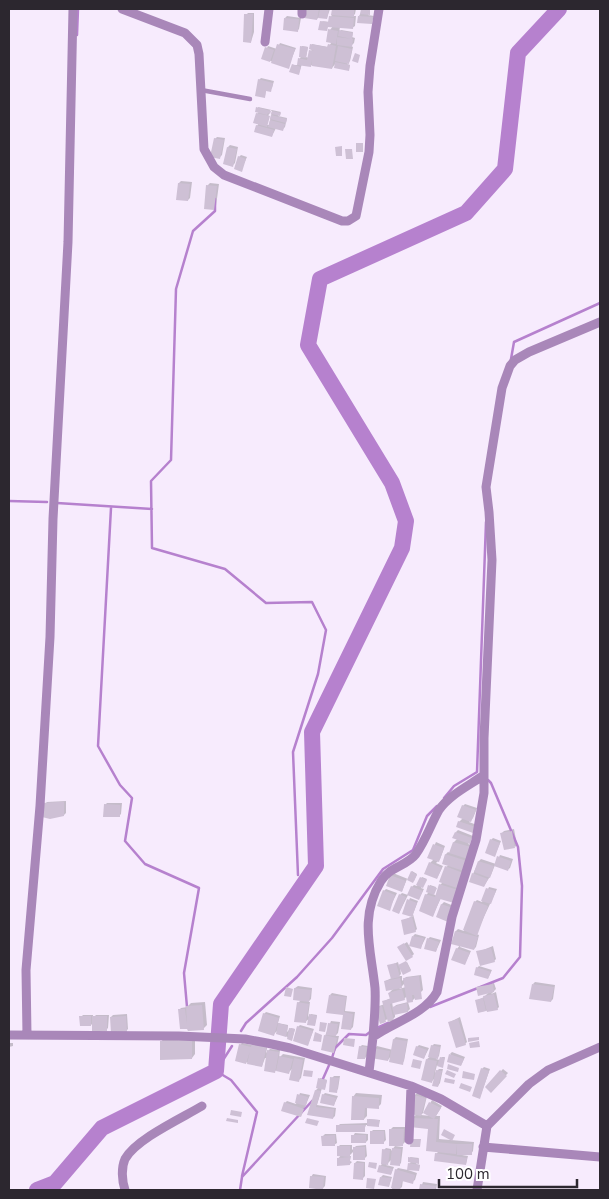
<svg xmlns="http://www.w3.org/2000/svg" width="609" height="1199" font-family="'Nunito Sans',sans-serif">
<rect width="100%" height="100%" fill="#f7ebfd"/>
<!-- shadow -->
<path fill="#0003" fill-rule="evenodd" d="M 307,9 L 330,9 L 327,18 L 319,17 L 317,19 L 305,17 Z
M 333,9 L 356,9 L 355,14 L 353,16 L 356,16 L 355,26 L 352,28 L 340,27 L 339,33 L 341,30 L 353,32 L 352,37 L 355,38 L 354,43 L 351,46 L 353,47 L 350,61 L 347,64 L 350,65 L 349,69 L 336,63 L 332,68 L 302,64 L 299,73 L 293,65 L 298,65 L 300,58 L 302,56 L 302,46 L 308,47 L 306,57 L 309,58 L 312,49 L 312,44 L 328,47 L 332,42 L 330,30 L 333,26 L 321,21 L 330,22 Z
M 363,9 L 370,9 L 368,15 L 374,16 L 371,23 L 359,16 Z
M 248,13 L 254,13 L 254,32 L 251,42 L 246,15 Z
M 287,16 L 301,18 L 299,29 L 297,31 L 285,18 Z
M 280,43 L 296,48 L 288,67 L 262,58 L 268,46 L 277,49 Z
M 261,78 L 274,81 L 272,88 L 270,90 L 266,90 L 265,96 L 259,80 Z
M 258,107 L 281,112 L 278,116 L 287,118 L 285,127 L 283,129 L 276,128 L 272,136 L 257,126 L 259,123 L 257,114 L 259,112 ZM 270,110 L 272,111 L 269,125 L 266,125 Z
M 217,137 L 225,138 L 222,155 L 220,157 L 215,139 Z
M 230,145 L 238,147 L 235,163 L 233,165 L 228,147 Z
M 241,155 L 247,157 L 241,170 L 239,157 Z
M 181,181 L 192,182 L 190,198 L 188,200 L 177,199 L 179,183 Z
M 210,183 L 219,184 L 216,206 L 214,209 L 205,208 L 208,185 Z
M 66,801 L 66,813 L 64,815 L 45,804 L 47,802 Z
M 107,803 L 122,803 L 121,814 L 119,816 L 105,805 Z
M 465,804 L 477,808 L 473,818 L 469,822 L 477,825 L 475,830 L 459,822 L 463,818 L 463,806 Z
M 514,829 L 517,845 L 515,847 L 502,833 L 504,831 Z
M 458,830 L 473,836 L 468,844 L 472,845 L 455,899 L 441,898 L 433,915 L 426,895 L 429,892 L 430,885 L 436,887 L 433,894 L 437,896 L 440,885 L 443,882 L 446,867 L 449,865 L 443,863 L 446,854 L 448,852 L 450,853 L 454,842 L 458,838 L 456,832 Z
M 493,838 L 501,841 L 495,855 L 491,840 Z
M 436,842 L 445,846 L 440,859 L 436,863 L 443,866 L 437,878 L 430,863 L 434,859 L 429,858 Z
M 500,855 L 513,859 L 510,868 L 507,870 L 495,865 L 491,875 L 484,886 L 473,874 L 479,861 L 481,859 L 496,864 Z
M 412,871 L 417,874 L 414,881 L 407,879 L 402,891 L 391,875 L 393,873 L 408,879 Z
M 422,877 L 427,879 L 421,888 L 424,889 L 419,898 L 412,887 L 414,885 L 417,886 Z
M 489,887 L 497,889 L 476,934 L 479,935 L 476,947 L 474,949 L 461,945 L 460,947 L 471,951 L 465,963 L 457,949 L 460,945 L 453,943 L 456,931 L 458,929 L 464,931 L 475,902 L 477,900 L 482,902 Z
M 386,889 L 397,893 L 389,909 L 384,891 Z
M 402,893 L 408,895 L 399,913 L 400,895 Z
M 410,898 L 418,901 L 413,914 L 417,929 L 415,931 L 402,921 L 413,916 L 403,913 Z
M 444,902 L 454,906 L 437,917 L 442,904 Z
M 415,934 L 426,937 L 421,947 L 413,936 Z
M 430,937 L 441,940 L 436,951 L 428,939 Z
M 407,942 L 414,954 L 412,956 L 401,946 Z
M 493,946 L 496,959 L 494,961 L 478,952 Z
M 398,962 L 399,966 L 407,962 L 411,970 L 404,973 L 400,967 L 401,974 L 399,976 L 402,976 L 402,981 L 406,977 L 421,975 L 423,990 L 412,1001 L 407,996 L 404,999 L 392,1002 L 393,1008 L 396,1005 L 408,1002 L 410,1009 L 408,1011 L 395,1014 L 395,1017 L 393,1019 L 388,1019 L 381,1022 L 379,1006 L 385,1004 L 384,1001 L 391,998 L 389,993 L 394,988 L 385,981 L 392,978 L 389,966 ZM 405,983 L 406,987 L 399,989 Z
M 479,966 L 492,970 L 488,978 L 477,968 Z
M 535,982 L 555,985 L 553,999 L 551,1001 L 533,984 Z
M 494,983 L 496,989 L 491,994 L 496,992 L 499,1007 L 497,1009 L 479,1012 L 476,1001 L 484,997 L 489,992 L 478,988 L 480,986 Z
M 298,986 L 312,988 L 311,999 L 308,1002 L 310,1002 L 308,1017 L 311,1014 L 317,1015 L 315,1024 L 310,1018 L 305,1022 L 298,1003 L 301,1000 L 294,999 L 295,988 Z
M 332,993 L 347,996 L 345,1011 L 355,1012 L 353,1027 L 351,1029 L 345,1014 L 330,995 Z
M 205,1002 L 207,1025 L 203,1029 L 186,1027 L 179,1010 L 181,1008 L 187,1007 L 191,1003 Z
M 266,1012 L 280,1016 L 278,1023 L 288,1025 L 287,1032 L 291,1028 L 295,1029 L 292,1039 L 278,1033 L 278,1030 L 274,1034 L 264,1014 Z
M 127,1014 L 128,1029 L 126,1031 L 111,1017 L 113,1015 Z
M 83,1015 L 93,1015 L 93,1018 L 96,1015 L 109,1015 L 108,1028 L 106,1030 L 94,1022 L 91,1025 L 81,1017 Z
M 460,1017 L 467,1042 L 465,1044 L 450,1022 Z
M 331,1021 L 340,1022 L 338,1033 L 335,1036 L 339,1036 L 336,1050 L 334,1052 L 325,1036 Z
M 300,1025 L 314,1029 L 308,1044 L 298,1027 Z
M 195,1037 L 195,1054 L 192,1058 L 161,1042 L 164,1038 Z
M 396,1037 L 408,1039 L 404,1061 L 402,1063 L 391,1056 L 388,1060 L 375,1048 L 377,1046 L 393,1050 L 394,1039 Z
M 9,1043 L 13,1043 L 13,1046 L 9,1047 L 9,1055 Z
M 242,1043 L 252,1045 L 268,1044 L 266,1053 L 270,1049 L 280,1050 L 279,1058 L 283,1054 L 305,1058 L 301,1078 L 299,1080 L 293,1068 L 289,1072 L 277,1070 L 275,1071 L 267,1058 L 265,1058 L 262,1066 L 236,1060 L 240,1045 Z
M 434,1044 L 441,1045 L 439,1056 L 436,1059 L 440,1060 L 442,1057 L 445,1057 L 442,1066 L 437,1065 L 435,1073 L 439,1069 L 443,1069 L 440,1083 L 438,1086 L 436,1077 L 431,1082 L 427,1059 L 431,1056 L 432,1046 Z
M 362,1045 L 368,1046 L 367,1056 L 365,1058 L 360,1047 Z
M 419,1045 L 429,1048 L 424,1058 L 417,1047 Z
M 452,1052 L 465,1057 L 461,1065 L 450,1054 Z
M 484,1067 L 490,1069 L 480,1097 L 482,1069 Z
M 503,1069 L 508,1073 L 491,1091 L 486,1087 Z
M 334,1076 L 340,1076 L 338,1089 L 336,1091 L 332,1078 Z
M 320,1078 L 327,1080 L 325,1088 L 322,1088 L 317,1105 L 336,1108 L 335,1116 L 333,1118 L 309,1114 L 316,1090 L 319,1087 Z
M 300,1093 L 310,1095 L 301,1116 L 285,1103 L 287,1101 L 296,1104 Z
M 325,1093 L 338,1096 L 334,1105 L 323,1095 Z
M 356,1093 L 382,1095 L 381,1104 L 378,1107 L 367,1107 L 367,1116 L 364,1119 L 353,1097 Z
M 417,1093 L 427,1096 L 423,1113 L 421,1115 L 431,1116 L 425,1112 L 432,1100 L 442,1106 L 436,1116 L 440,1116 L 439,1139 L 474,1142 L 473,1151 L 471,1154 L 462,1153 L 462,1155 L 468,1156 L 466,1164 L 436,1154 L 439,1151 L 429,1128 L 412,1118 L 417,1114 L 415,1095 Z
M 369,1119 L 380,1120 L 379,1125 L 366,1125 L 364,1130 L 338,1126 L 340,1124 L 368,1123 Z
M 393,1127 L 405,1127 L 405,1142 L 403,1144 L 391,1129 Z
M 373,1130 L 385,1130 L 386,1140 L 384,1142 L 371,1132 Z
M 355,1133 L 368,1134 L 368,1140 L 366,1142 L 353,1136 Z
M 325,1134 L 336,1134 L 337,1143 L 334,1145 L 323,1136 Z
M 340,1145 L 352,1145 L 352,1150 L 356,1146 L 366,1145 L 367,1156 L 365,1158 L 354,1151 L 349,1156 L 351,1156 L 350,1161 L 352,1162 L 350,1164 L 338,1159 L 341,1155 L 338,1147 Z
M 395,1146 L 403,1147 L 401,1163 L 399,1165 L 392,1159 L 386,1165 L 394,1167 L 391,1174 L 380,1166 L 382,1164 L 384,1150 L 386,1148 L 391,1149 L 391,1151 Z
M 410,1157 L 419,1158 L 416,1164 L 420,1165 L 419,1169 L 409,1169 L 408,1170 L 417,1173 L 415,1180 L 412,1182 L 403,1180 L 402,1187 L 398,1190 L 384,1190 L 386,1189 L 392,1189 L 396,1170 L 398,1168 L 408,1170 L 409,1164 L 411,1162 Z
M 357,1161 L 365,1162 L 365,1176 L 363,1178 L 355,1163 Z
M 313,1174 L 326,1176 L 325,1186 L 323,1188 L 311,1177 Z
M 383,1175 L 392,1177 L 389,1186 L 381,1177 Z
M 423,1182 L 437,1184 L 436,1190 L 420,1190 Z"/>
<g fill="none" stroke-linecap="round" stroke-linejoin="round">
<!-- stream -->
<path stroke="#b681ce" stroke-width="2.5" d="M 77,35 L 78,9
M 215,199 L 215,211 L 193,231 L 176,289 L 171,460 L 151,481 L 152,548 L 225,569 L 266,603 L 312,602 L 326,630 L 318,674 L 293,752 L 298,875
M 511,359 L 514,342 L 600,303
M 9,501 L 47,502
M 57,503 L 152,509
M 111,508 L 98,746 L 120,785 L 132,798 L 125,841 L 145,864 L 199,888 L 184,973 L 187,1007
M 444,798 L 454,786 L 477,772 L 486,522
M 430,1007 L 503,978 L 520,957 L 522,886 L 518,847 L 491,783 L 488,780
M 377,1028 L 388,1023
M 241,1031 L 246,1023 L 297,977 L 332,938 L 383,869 L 413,850 L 427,816 L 437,806
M 232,1046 L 216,1071 L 231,1080 L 257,1112 L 242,1176
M 332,1058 L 335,1048 L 349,1034 L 366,1035 L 370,1032
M 322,1081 L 330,1063
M 240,1190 L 242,1177 L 313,1100"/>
<!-- river -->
<path stroke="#b681ce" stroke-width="16" d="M 37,1190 L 55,1183 L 102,1128 L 216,1071 L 221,1004 L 316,866 L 312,732 L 402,548 L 406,521 L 392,483 L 308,345 L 320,279 L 466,213 L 505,169 L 518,53 L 559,9"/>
</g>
<!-- building -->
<path fill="#cec0d5" d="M 305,9 L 319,9 L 317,20 L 304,18 Z
M 320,9 L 329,9 L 327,19 L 318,18 Z
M 332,9 L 354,9 L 354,17 L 331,15 Z
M 361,9 L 370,10 L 370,15 L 360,14 Z
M 244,14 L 253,14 L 251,43 L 243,42 Z
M 329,16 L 354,18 L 353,29 L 328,27 L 327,31 L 318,30 L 320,21 L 328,22 Z
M 358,16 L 373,17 L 372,24 L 357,23 Z
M 284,18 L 299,19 L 298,32 L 283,30 Z
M 328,29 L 338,31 L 336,44 L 326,42 Z
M 339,30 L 353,33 L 352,39 L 338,36 Z
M 337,37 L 353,39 L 352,47 L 337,45 Z
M 277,44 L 295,49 L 289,69 L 271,63 Z
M 310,44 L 327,47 L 328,44 L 336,46 L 332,69 L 312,66 L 312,60 L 311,67 L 297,65 L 298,58 L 307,60 L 309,50 L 314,51 L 309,49 Z
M 300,46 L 308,47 L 306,58 L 299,57 Z
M 338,46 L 352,49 L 349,64 L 335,61 Z
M 265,47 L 274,50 L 270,62 L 261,59 Z
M 355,53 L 360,55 L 358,63 L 352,61 Z
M 335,62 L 350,65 L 349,71 L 334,68 Z
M 292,64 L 301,67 L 299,75 L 289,72 Z
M 258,79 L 273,83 L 271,92 L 266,91 L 265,98 L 255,96 Z
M 256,107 L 271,111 L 270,114 L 268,113 L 267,115 L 255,112 Z
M 272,111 L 281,113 L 280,116 L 271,114 Z
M 256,113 L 270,116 L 267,127 L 253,123 Z
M 271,115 L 287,119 L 286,123 L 270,119 Z
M 270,120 L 285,124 L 283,131 L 268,127 Z
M 256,125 L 274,130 L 272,137 L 254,132 Z
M 214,138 L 224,140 L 220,159 L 210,157 Z
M 356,143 L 363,143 L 363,152 L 356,152 Z
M 342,146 L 342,156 L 336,156 L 335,147 Z
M 227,147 L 237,149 L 233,167 L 223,164 Z
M 345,149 L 352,149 L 353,159 L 346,159 Z
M 238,156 L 246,159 L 242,172 L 234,169 Z
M 178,183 L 190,184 L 188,201 L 176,200 Z
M 206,185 L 217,186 L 214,210 L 204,209 Z
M 58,802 L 64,802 L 64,816 L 50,819 L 42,817 L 43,803 Z
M 104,804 L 120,805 L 120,817 L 103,817 Z
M 462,805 L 476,810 L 471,822 L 457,817 Z
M 458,821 L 476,827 L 473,833 L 456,827 Z
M 512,831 L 515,848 L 504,850 L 500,833 Z
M 455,832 L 472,838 L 470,844 L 452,838 Z
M 490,839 L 500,843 L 495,857 L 485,853 Z
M 453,842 L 471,847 L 468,859 L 449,853 Z
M 433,844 L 444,848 L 439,862 L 427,858 Z
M 445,854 L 467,861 L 464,871 L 442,864 Z
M 497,856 L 511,861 L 508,871 L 494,866 Z
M 478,861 L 494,866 L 490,878 L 474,872 Z
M 429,862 L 442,868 L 437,879 L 424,874 Z
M 445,866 L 463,873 L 457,888 L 439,882 Z
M 411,871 L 417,875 L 413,883 L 407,880 Z
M 472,873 L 488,879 L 484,887 L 469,882 Z
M 390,875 L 406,881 L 402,892 L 386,886 Z
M 420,877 L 427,880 L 423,888 L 416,885 Z
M 439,884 L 458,890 L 454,903 L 440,899 L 433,917 L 419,911 L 425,894 L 435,897 Z
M 428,885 L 437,888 L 434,895 L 426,892 Z
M 411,886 L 423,891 L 419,900 L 407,895 Z
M 486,888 L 496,891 L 491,904 L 481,901 Z
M 383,890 L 395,895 L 390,911 L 377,906 Z
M 399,894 L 406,897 L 399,914 L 392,911 Z
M 407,899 L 417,903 L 412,917 L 402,914 Z
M 474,901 L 488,906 L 477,936 L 463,930 Z
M 441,904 L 453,908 L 448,922 L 436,917 Z
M 412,917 L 416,932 L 404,935 L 401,920 Z
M 455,931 L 478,937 L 474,950 L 451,944 Z
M 412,936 L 424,938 L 421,949 L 409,946 Z
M 427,938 L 439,942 L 436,952 L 424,949 Z
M 404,943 L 413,957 L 406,961 L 397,947 Z
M 456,948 L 470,953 L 465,965 L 451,960 Z
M 491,948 L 495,962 L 480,966 L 476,951 Z
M 406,961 L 411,971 L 403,975 L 398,965 Z
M 396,963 L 400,977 L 391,979 L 387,965 Z
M 476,967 L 491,972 L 488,979 L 474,975 Z
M 419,976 L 422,999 L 415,1000 L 414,995 L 412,995 L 413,1002 L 407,1003 L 403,978 Z
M 400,978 L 402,988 L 386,991 L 384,981 Z
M 493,984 L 494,992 L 478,996 L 476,987 Z
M 532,984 L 554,987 L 551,1002 L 529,999 Z
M 286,987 L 293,989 L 291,997 L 284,996 Z
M 294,988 L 311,990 L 309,1002 L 293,1000 Z
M 402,989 L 405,1000 L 390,1004 L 394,1021 L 388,1022 L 382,1001 L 390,999 L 388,993 Z
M 494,994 L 498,1010 L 487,1012 L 483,996 Z
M 329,995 L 346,997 L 344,1012 L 353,1014 L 351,1030 L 341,1029 L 343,1015 L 326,1013 Z
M 483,998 L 486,1011 L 478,1013 L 475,1000 Z
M 297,1002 L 309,1004 L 306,1023 L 294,1022 Z
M 407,1003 L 408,1012 L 394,1015 L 392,1007 Z
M 202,1005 L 204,1030 L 188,1031 L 187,1029 L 180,1029 L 178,1009 L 185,1009 L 187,1024 L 186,1006 Z
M 382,1006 L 386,1022 L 380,1024 L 375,1007 Z
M 263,1013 L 279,1018 L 274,1036 L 258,1031 Z
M 309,1014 L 317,1016 L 315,1026 L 307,1025 Z
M 79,1016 L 91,1016 L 91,1026 L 80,1026 Z
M 92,1016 L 107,1016 L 107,1031 L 92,1031 Z
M 126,1016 L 127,1032 L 111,1033 L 110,1017 Z
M 458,1019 L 466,1045 L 456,1048 L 448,1022 Z
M 320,1022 L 327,1023 L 325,1032 L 319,1031 Z
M 278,1023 L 288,1026 L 286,1037 L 276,1034 Z
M 328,1023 L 338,1024 L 336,1036 L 326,1035 Z
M 297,1026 L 313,1031 L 308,1046 L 293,1041 Z
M 289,1028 L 295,1029 L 292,1041 L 287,1039 Z
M 315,1032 L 322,1035 L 321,1042 L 313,1041 Z
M 324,1035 L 337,1038 L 334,1053 L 321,1050 Z
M 479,1037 L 479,1040 L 468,1042 L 468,1038 Z
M 344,1038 L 355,1039 L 354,1047 L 343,1045 Z
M 393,1039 L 407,1041 L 403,1065 L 389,1062 Z
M 192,1040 L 192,1059 L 160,1060 L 160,1041 Z
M 479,1041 L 480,1047 L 470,1048 L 469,1043 Z
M 252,1043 L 267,1046 L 262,1067 L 247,1064 L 250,1051 L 246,1064 L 235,1061 L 239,1044 L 251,1047 Z
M 431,1045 L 440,1047 L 438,1059 L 428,1057 Z
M 359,1046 L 367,1047 L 365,1059 L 357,1059 Z
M 416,1046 L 427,1050 L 424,1059 L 413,1055 Z
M 373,1048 L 390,1051 L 388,1061 L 371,1058 Z
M 267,1050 L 279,1052 L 275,1073 L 264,1071 Z
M 449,1054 L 464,1059 L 461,1066 L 447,1062 Z
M 279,1056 L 293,1059 L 289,1074 L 276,1071 Z
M 440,1057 L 445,1058 L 443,1068 L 437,1066 Z
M 294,1058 L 303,1060 L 299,1082 L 289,1080 Z
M 413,1059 L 422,1061 L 420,1069 L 411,1067 Z
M 426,1059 L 437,1061 L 432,1083 L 421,1080 Z
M 448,1064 L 459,1068 L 458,1072 L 447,1069 Z
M 481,1068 L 489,1071 L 480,1099 L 472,1096 Z
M 304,1070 L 313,1071 L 312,1077 L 303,1076 Z
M 436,1070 L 442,1071 L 438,1087 L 432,1086 Z
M 447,1070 L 456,1074 L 454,1078 L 445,1074 Z
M 500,1070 L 507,1076 L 491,1093 L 485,1087 Z
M 463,1071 L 475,1074 L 474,1080 L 462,1078 Z
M 330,1077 L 339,1078 L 337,1093 L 329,1092 Z
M 318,1078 L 327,1080 L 325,1090 L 316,1088 Z
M 445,1078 L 455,1080 L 454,1084 L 444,1082 Z
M 461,1083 L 472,1087 L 470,1092 L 459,1088 Z
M 315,1090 L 321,1091 L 316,1107 L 334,1109 L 333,1119 L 307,1115 Z
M 297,1094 L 308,1097 L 306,1106 L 295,1103 Z
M 322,1094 L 336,1098 L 334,1106 L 320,1103 Z
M 414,1095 L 426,1098 L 421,1116 L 410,1114 Z
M 352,1096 L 379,1098 L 379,1109 L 365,1108 L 364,1120 L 351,1120 Z
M 284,1102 L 304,1109 L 301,1117 L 281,1111 Z
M 429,1102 L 441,1108 L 434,1119 L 423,1113 Z
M 231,1110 L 242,1112 L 241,1117 L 230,1115 Z
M 227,1118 L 238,1120 L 238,1123 L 226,1121 Z
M 307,1118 L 319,1121 L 317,1126 L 305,1123 Z
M 411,1118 L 438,1119 L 436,1142 L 457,1144 L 456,1154 L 426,1151 L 428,1129 L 410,1127 Z
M 367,1119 L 379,1120 L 379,1127 L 367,1126 Z
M 336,1125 L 365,1125 L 365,1132 L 336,1132 Z
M 389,1129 L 404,1129 L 403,1146 L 389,1146 Z
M 444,1129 L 455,1135 L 452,1141 L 441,1135 Z
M 370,1131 L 384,1131 L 384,1144 L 370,1144 Z
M 335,1135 L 335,1146 L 322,1146 L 321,1136 Z
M 351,1135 L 366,1135 L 366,1143 L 351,1143 Z
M 411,1139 L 421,1139 L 420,1147 L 410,1147 Z
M 457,1144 L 472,1144 L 472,1155 L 457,1155 Z
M 337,1146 L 350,1146 L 350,1157 L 337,1156 Z
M 353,1147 L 365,1147 L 365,1160 L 353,1160 Z
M 392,1148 L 401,1149 L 400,1166 L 390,1165 Z
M 382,1149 L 390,1150 L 388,1165 L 381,1164 Z
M 435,1153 L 467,1158 L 466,1165 L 434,1161 Z
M 350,1157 L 350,1165 L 337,1166 L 337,1158 Z
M 408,1157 L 419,1159 L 419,1164 L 408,1162 Z
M 369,1162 L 377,1163 L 376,1169 L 368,1167 Z
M 354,1163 L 364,1163 L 363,1180 L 353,1179 Z
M 408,1163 L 420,1165 L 419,1171 L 407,1170 Z
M 379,1165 L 393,1169 L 391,1175 L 377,1172 Z
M 395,1169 L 415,1175 L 413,1184 L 402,1181 L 400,1190 L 391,1188 Z
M 310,1176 L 324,1177 L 323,1190 L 309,1188 Z
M 380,1177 L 391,1178 L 389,1187 L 378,1185 Z
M 367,1178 L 376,1179 L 374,1189 L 366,1188 Z
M 420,1184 L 436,1186 L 435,1190 L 419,1190 Z"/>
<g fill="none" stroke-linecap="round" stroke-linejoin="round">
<!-- lane -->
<path stroke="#a987b9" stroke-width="4.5" d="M 201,90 L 250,99"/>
<!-- street -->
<path stroke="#a987b9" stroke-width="9" d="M 122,9 L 185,33 L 197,45 L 199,54 L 204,149 L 214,167 L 224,175 L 342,221 L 348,221 L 356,216 L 369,152 L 370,135 L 368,92 L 370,66 L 379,9
M 302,14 L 302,9
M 265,42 L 269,9
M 9,1035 L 179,1036 L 245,1039 L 267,1043 L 290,1048 L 411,1086 L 441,1099 L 487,1126
M 27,1035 L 26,970 L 40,806 L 50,637 L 53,519 L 68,242 L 73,9
M 373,1037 C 374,1021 376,1004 375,988 C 371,949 359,917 381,881 C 389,867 407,866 416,854 C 426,840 431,824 439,810 C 449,795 470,785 484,775
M 369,1072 L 373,1037 C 393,1022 424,1015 437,992 L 452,917 L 476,840 L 484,793 L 484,738 L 492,560 L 489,512 L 486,487 L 502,388 L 510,366 L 515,360 L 529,352 L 600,322
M 487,1126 L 529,1084 L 548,1070 L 600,1047
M 409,1140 L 411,1086
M 483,1147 L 600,1157
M 125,1190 C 122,1181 121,1168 125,1159 C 136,1139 182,1118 202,1106
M 477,1190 L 487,1126"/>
</g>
<!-- border -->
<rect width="609" height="1199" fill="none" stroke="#2c272f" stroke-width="20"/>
<!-- scale -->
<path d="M439 1179v8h138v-8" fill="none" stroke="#2c272f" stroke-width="2.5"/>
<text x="446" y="1179" font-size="15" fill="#2c272f" stroke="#ffffff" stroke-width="4" paint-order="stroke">100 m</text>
</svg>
